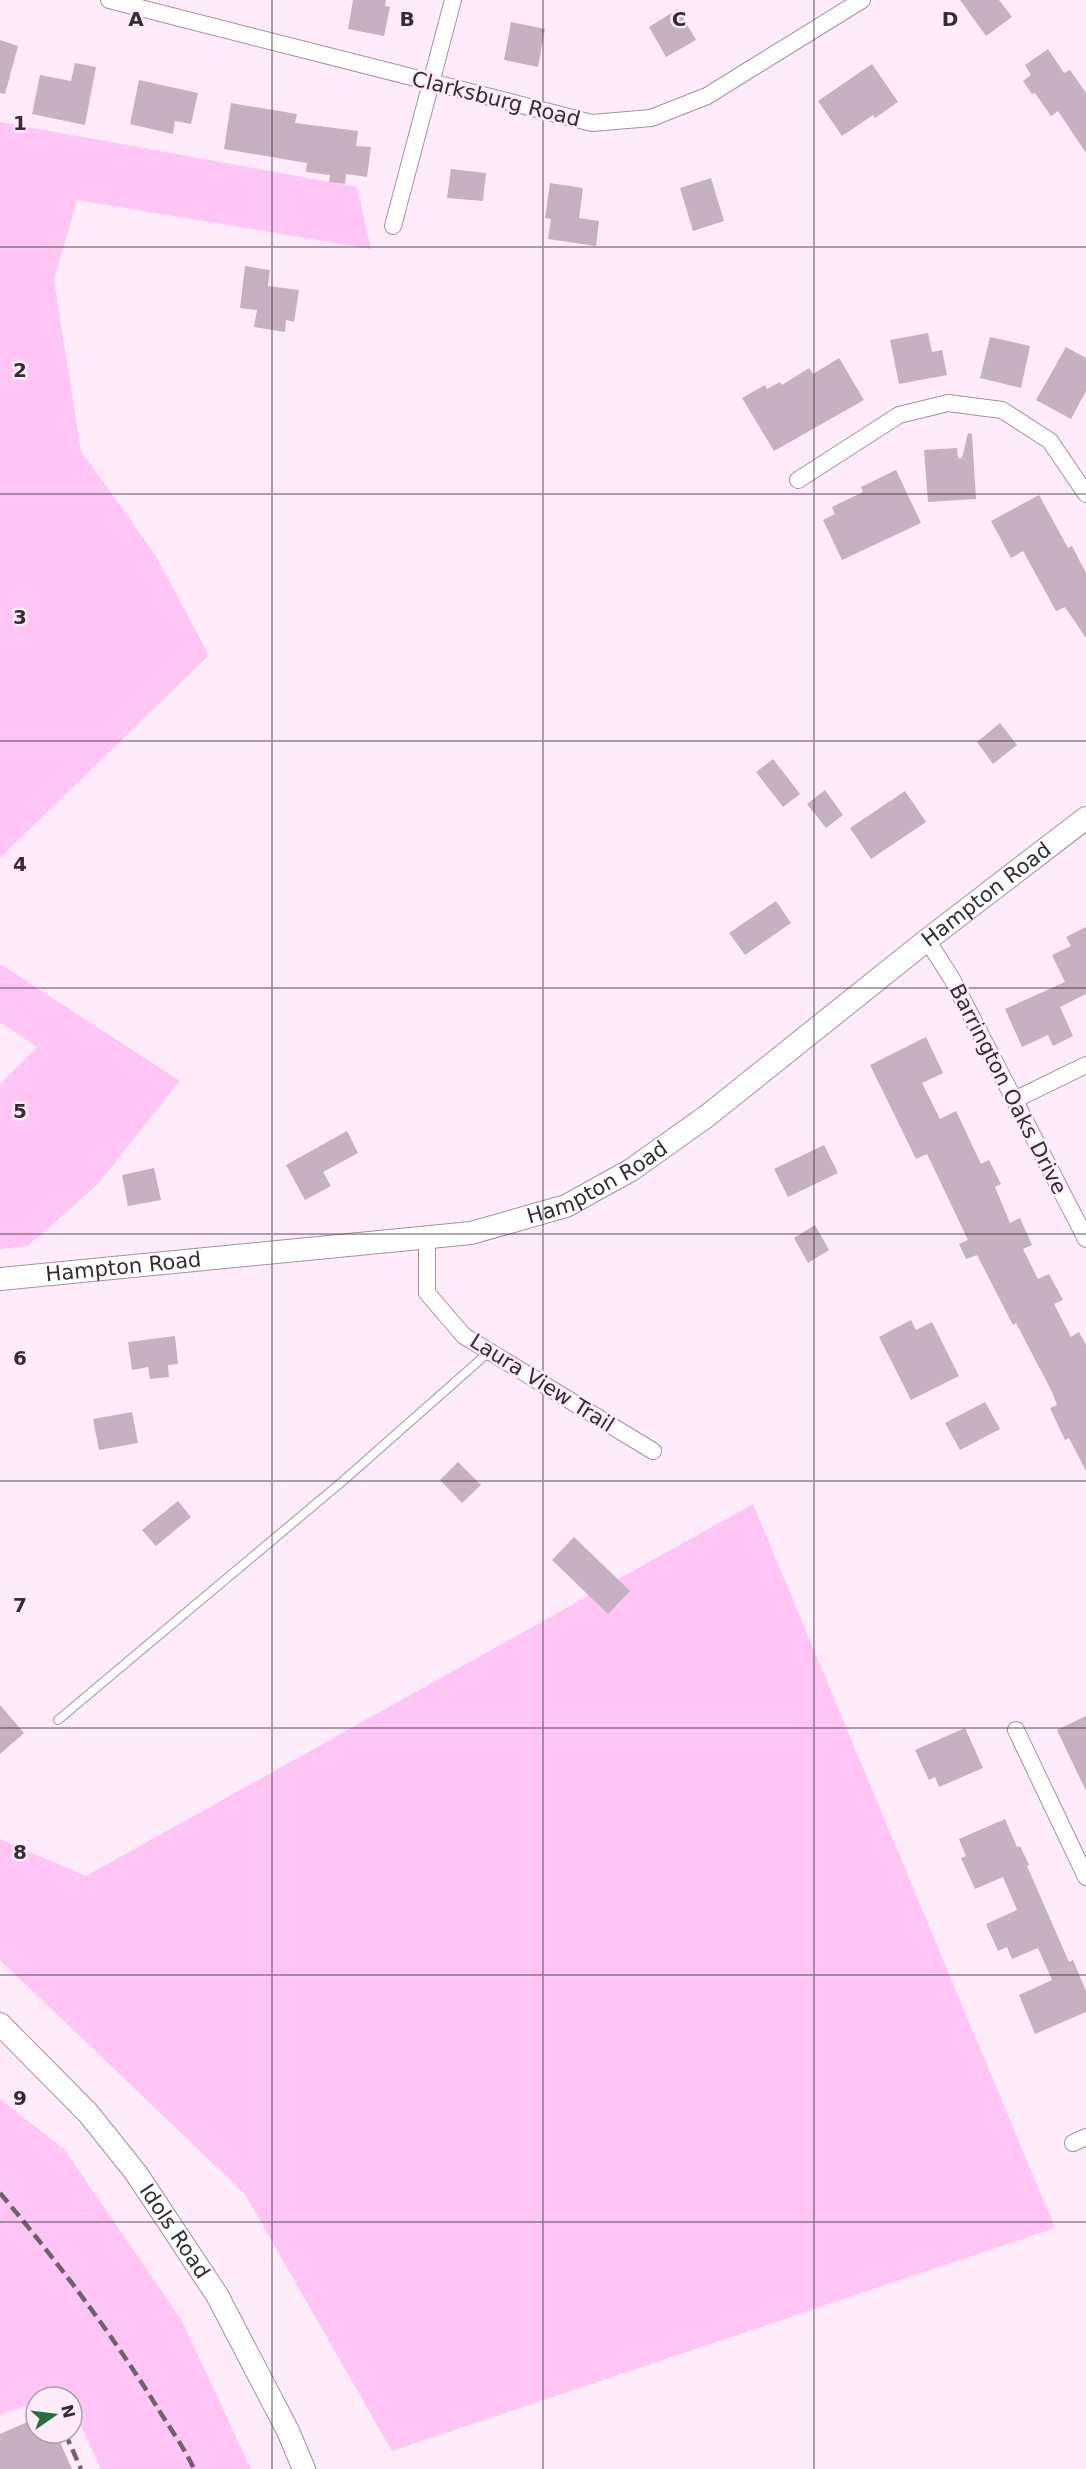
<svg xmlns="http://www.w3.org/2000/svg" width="1086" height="2469" font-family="'DejaVu Sans',sans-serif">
<rect width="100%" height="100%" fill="#feecfb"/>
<!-- green -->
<path fill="#fec5f5" d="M 0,122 L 357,187 L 371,249 L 77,200 L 54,280 L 81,451 L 154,553 L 209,655 L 0,858 Z
M 0,964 L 180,1081 L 97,1185 L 28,1246 L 0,1249 L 0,1084 L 37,1047 L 0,1022 Z
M 753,1504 L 1055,2228 L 392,2451 L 245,2194 L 0,1960 L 0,1839 L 86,1876 Z
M 0,2099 L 64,2149 L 181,2319 L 251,2469 L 101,2469 L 72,2407 L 72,2397 L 67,2397 L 65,2392 L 50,2397 L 36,2397 L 36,2402 L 0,2415 Z"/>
<!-- building -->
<path fill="#c6b0c2" d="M 353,0 L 386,0 L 385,6 L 390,7 L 384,36 L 348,29 Z
M 960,0 L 999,0 L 1012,17 L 986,36 Z
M 678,9 L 696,40 L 666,57 L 649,27 Z
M 511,22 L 545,29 L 538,67 L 504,60 Z
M 0,40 L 18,46 L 5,94 L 0,93 Z
M 1048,49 L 1064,73 L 1070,70 L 1086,93 L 1086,153 L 1058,111 L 1051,116 L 1035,93 L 1032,94 L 1023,81 L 1031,75 L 1025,65 Z
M 75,63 L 96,67 L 85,125 L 32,114 L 40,75 L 71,81 Z
M 872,64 L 898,102 L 875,118 L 873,115 L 842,136 L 818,101 Z
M 139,80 L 198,93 L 191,124 L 175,121 L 173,134 L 130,124 Z
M 231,103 L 297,114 L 295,123 L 358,131 L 356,146 L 371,147 L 367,177 L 346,174 L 345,184 L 329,182 L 330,175 L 306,172 L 307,163 L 224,149 Z
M 451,169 L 486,173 L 483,201 L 447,198 Z
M 711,178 L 724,221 L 693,231 L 680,188 Z
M 550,183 L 583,188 L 579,218 L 599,221 L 596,246 L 548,239 L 551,219 L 545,218 Z
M 245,266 L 270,270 L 268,286 L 299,290 L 294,322 L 286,320 L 285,332 L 254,327 L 257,310 L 240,308 Z
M 928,333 L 932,352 L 942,350 L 947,375 L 899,384 L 890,340 Z
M 990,337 L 1030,346 L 1021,388 L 980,378 Z
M 1066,347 L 1086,358 L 1086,391 L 1071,419 L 1036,400 Z
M 839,358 L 864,400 L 774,451 L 742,398 L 765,385 L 767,389 L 780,382 L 782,385 L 809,368 L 813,374 Z
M 968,433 L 972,434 L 976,499 L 928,502 L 924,450 L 957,448 L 958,458 L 962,458 Z
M 896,470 L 921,523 L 842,560 L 823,520 L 835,514 L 832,507 L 863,492 L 861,487 Z
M 1039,495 L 1068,548 L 1072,546 L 1086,573 L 1086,638 L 1065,607 L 1056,611 L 1023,551 L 1011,558 L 991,521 Z
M 1000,723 L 1017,745 L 993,764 L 977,742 Z
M 773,759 L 800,794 L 783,807 L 756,772 Z
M 825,790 L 843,815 L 826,828 L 807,804 Z
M 905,791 L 926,822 L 871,859 L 850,828 Z
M 776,901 L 791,923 L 745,955 L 729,933 Z
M 1086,927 L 1086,994 L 1060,1007 L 1073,1036 L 1053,1046 L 1048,1035 L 1022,1047 L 1005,1009 L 1065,982 L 1052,955 L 1071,946 L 1066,937 Z
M 926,1037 L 943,1073 L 922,1083 L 940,1119 L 956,1111 L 981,1164 L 989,1160 L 1001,1184 L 995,1187 L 1010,1223 L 1020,1218 L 1032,1245 L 1023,1249 L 1038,1279 L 1049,1274 L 1063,1300 L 1054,1304 L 1071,1337 L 1079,1332 L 1086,1345 L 1086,1471 L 1069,1438 L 1065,1440 L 1050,1408 L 1057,1405 L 1052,1392 L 1016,1323 L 1013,1325 L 977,1255 L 966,1259 L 959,1244 L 968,1240 L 927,1154 L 916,1159 L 870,1065 Z
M 347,1131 L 358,1153 L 323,1172 L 331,1186 L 305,1200 L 286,1165 Z
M 824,1145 L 838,1173 L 788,1197 L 774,1169 Z
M 154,1168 L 161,1200 L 128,1206 L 122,1175 Z
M 815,1225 L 829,1250 L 808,1263 L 794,1238 Z
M 911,1320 L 916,1330 L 932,1322 L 959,1376 L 911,1400 L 879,1337 Z
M 175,1336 L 178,1364 L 168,1365 L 169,1377 L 150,1379 L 148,1367 L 132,1370 L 128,1342 Z
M 985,1402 L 1000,1429 L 960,1450 L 945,1423 Z
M 132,1412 L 138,1443 L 99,1450 L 93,1419 Z
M 458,1462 L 481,1485 L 462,1503 L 440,1480 Z
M 178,1501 L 191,1517 L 156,1546 L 142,1530 Z
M 574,1537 L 630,1591 L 608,1614 L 552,1560 Z
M 0,1705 L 24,1733 L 0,1754 Z
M 1086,1716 L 1086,1791 L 1057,1730 Z
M 965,1728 L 983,1768 L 939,1787 L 935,1777 L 929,1780 L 915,1750 Z
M 1005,1819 L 1017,1847 L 1020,1846 L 1029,1865 L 1027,1866 L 1069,1962 L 1073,1960 L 1086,1991 L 1086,2012 L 1035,2034 L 1019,1995 L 1052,1980 L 1038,1948 L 1012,1959 L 1007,1947 L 998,1951 L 986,1924 L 1017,1910 L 1003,1877 L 975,1889 L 961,1858 L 966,1856 L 959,1839 Z
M 36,2418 L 36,2433 L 56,2433 L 72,2469 L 0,2469 L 0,2434 Z"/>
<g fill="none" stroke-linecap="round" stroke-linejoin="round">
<!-- service casing -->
<g stroke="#a590a1" stroke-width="10">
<path id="service" d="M 58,1720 L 344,1480 L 489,1352"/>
</g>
<!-- minor casing -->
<g stroke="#a590a1" stroke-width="18">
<path id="minor" d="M 109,0 L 592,123 L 651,118 L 707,96 L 862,0
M 393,226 L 453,0
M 798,480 L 899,415 L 948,403 L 1002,410 L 1050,441 L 1086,494
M 927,940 L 952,979 L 1086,1239
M 1014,1100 L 1086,1065
M 427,1238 L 427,1293 L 464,1336 L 653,1451
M 1016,1730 L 1086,1877
M 1073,2143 L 1086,2137"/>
</g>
<!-- secondary casing -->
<g stroke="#a590a1" stroke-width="24">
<g id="secondary">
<path id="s1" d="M 0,1279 L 471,1233 L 566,1206 L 631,1170 L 707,1116 L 927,940 L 1086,818"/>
<path id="s2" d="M 0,2024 L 88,2113 L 136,2173 L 217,2295 L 288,2431 L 304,2469"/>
</g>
</g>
<!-- service -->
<use href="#service" stroke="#fff" stroke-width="8"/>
<!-- minor -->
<use href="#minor" stroke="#fff" stroke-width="16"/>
<!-- secondary -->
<use href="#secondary" stroke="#fff" stroke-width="22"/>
<!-- rail -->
<path stroke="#6e636d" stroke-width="4.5" stroke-dasharray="12 6" stroke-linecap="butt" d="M 0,2193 C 57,2261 110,2331 157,2407 C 169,2427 184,2447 194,2469
M 65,2433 L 81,2469"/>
</g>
<!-- grid -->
<path fill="none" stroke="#352c34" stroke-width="1.5" stroke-opacity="0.55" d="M 272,0 L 272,2469M 543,0 L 543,2469M 814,0 L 814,2469M 0,247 L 1086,247M 0,494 L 1086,494M 0,741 L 1086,741M 0,988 L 1086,988M 0,1234 L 1086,1234M 0,1481 L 1086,1481M 0,1728 L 1086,1728M 0,1975 L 1086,1975M 0,2222 L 1086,2222"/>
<g text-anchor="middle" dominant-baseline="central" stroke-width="5" stroke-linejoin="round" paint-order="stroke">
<!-- street labels -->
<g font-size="21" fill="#352c34" stroke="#feecfb">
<text transform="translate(496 99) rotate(14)">Clarksburg Road</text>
<text stroke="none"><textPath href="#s1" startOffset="1096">Hampton Road</textPath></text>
<text transform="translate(1008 1089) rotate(63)">Barrington Oaks Drive</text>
<text stroke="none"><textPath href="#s1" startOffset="610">Hampton Road</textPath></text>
<text stroke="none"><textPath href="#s1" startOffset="124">Hampton Road</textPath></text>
<text transform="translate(542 1383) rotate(32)">Laura View Trail</text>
<text stroke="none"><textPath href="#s2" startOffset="272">Idols Road</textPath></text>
</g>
</g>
<g font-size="20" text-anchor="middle" font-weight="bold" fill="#352c34" stroke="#feecfb" stroke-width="5" stroke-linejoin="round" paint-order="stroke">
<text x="136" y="26">A</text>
<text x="407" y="26">B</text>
<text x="679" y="26">C</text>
<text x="950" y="26">D</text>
<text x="20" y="130">1</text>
<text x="20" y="377">2</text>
<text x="20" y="624">3</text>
<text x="20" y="871">4</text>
<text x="20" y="1118">5</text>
<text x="20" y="1365">6</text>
<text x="20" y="1612">7</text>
<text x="20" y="1859">8</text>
<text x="20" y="2105">9</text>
</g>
<!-- north arrow -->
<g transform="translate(54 2415) rotate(76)"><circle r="28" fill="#feecfb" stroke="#ae9fab" stroke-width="1.5"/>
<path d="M0-4.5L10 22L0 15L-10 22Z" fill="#236f3e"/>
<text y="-9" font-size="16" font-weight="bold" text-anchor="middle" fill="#352c34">N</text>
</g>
</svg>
